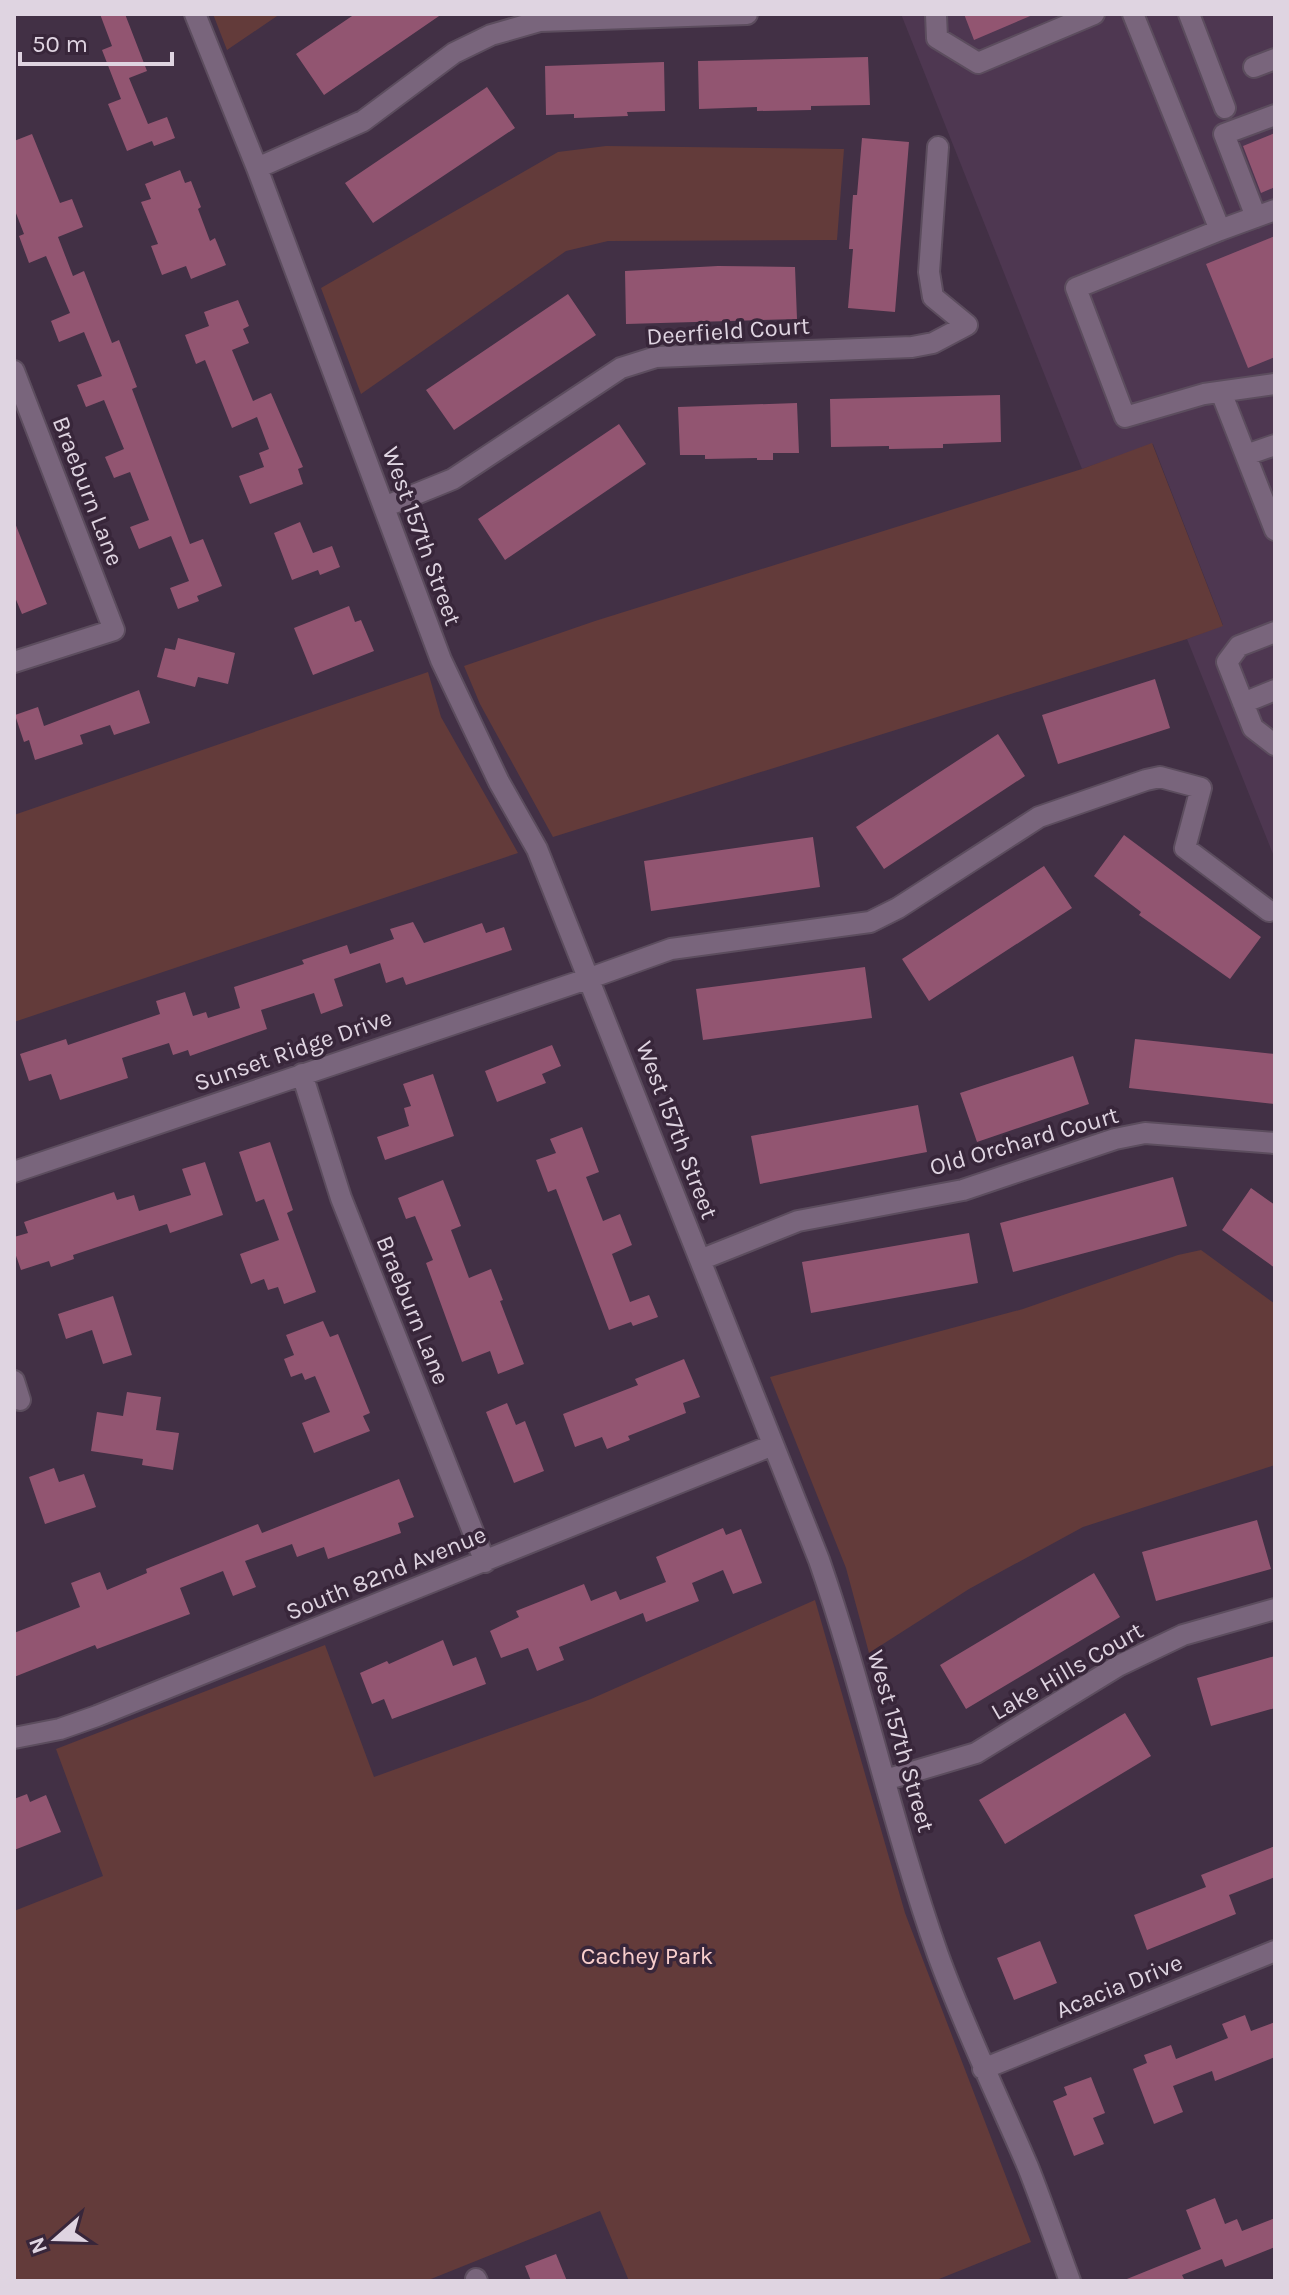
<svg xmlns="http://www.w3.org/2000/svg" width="1289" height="2295" font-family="Karla,sans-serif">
<rect width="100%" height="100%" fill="#423045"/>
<!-- built -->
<path fill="#4e3751" d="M 901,14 L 1275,14 L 1275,859 L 1187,639 L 1223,625 L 1153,444 L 1082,469 Z"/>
<!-- green -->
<path fill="#633b3a" d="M 213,14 L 280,14 L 227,50 Z
M 606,146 L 844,149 L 837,240 L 608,241 L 566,251 L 361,394 L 321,288 L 558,152 Z
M 1152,443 L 1223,626 L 1187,639 L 553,837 L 480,704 L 464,666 L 595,621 L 1082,469 Z
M 428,672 L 441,717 L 518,853 L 14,1022 L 14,815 Z
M 1201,1250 L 1275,1304 L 1275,1465 L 1083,1527 L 969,1589 L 869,1653 L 846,1568 L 770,1377 L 1023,1309 L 1178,1255 Z
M 815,1600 L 905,1913 L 1031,2242 L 934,2281 L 629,2281 L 600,2211 L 426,2281 L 14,2281 L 14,1911 L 103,1876 L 56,1749 L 325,1645 L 374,1777 L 591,1699 Z"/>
<!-- building -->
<path fill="#925571" d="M 100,14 L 125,14 L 147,71 L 129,78 L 148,124 L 167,117 L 175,138 L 154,146 L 152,141 L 127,151 L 108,104 L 121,99 L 102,50 L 112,46 Z
M 355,14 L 442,14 L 324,95 L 296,54 Z
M 964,14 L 1035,14 L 974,40 Z
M 868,57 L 870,105 L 811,106 L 811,110 L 757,111 L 757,107 L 699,109 L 698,61 Z
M 664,62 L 665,111 L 627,112 L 628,116 L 574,118 L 574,114 L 546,115 L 545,66 Z
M 487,87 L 515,128 L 373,223 L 345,183 Z
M 1275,133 L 1275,187 L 1261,193 L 1243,146 Z
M 32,134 L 60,203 L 72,199 L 83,227 L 58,237 L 73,276 L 84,271 L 112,343 L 119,340 L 137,387 L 132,389 L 190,544 L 203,539 L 222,586 L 197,596 L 199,601 L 178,609 L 170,588 L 189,581 L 171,536 L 139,549 L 130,527 L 149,520 L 130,472 L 114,478 L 105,457 L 124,449 L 104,400 L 86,407 L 77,385 L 102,376 L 84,332 L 59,342 L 51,321 L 70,313 L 46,256 L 29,263 L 19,236 L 24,234 L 14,208 L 14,141 Z
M 862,138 L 909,142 L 895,312 L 848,308 L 853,249 L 849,249 L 853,195 L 857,195 Z
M 180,170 L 185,183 L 191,181 L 201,207 L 198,209 L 210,241 L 215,238 L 226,265 L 191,279 L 186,266 L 162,275 L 151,246 L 158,244 L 141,202 L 151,199 L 145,184 Z
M 1275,236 L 1275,357 L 1248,368 L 1206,264 Z
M 718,266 L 795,267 L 797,319 L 626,324 L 625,271 Z
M 568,294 L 596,335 L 454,430 L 426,390 Z
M 238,300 L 249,326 L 243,329 L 249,343 L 232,350 L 253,401 L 271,393 L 303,467 L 298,469 L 303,484 L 250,504 L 239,476 L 264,467 L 259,453 L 269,449 L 257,417 L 232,428 L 205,360 L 196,364 L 185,335 L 209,326 L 204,312 Z
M 1000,395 L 1001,442 L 943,444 L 943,448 L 889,449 L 889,446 L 831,447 L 830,399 Z
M 797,403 L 799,453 L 773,453 L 773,460 L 757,460 L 757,458 L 705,459 L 705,455 L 680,455 L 678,407 Z
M 619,424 L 646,464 L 505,560 L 478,519 Z
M 300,522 L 313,553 L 332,546 L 340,567 L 320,575 L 318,570 L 292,580 L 274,533 Z
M 15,523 L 47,604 L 22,614 L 14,595 Z
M 349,606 L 355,622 L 361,620 L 374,651 L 313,675 L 294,628 Z
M 178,638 L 235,653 L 228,684 L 198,677 L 195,687 L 157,677 L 165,648 L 175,650 Z
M 1155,679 L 1170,728 L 1058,764 L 1042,715 Z
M 139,690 L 150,723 L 114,735 L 110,725 L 80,735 L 83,744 L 35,760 L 29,740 L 24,742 L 15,715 L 38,707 L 44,726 Z
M 998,734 L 1025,776 L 884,869 L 856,827 Z
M 1124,835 L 1261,937 L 1230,979 L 1139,915 L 1141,912 L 1094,876 Z
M 813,837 L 820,887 L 651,911 L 644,861 Z
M 1044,866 L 1072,908 L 929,1001 L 902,959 Z
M 413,922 L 424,943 L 482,923 L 486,933 L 504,927 L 512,950 L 406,985 L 403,977 L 386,983 L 380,963 L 334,979 L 343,1006 L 321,1014 L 314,993 L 261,1010 L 267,1029 L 190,1056 L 188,1050 L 173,1055 L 169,1043 L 122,1058 L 128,1078 L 60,1100 L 51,1074 L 29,1081 L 20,1054 L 66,1039 L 68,1045 L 160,1014 L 156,1001 L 185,992 L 193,1016 L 206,1012 L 208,1018 L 240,1008 L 234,987 L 304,964 L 302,960 L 347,945 L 350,954 L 394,939 L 390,929 Z
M 865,967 L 872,1018 L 703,1040 L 696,989 Z
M 1135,1039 L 1275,1054 L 1275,1104 L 1129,1088 Z
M 552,1045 L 561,1066 L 542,1074 L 546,1083 L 497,1102 L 485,1071 Z
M 1073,1056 L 1089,1104 L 977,1142 L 960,1093 Z
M 433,1074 L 454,1136 L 385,1160 L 377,1137 L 409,1126 L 404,1108 L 411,1106 L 403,1084 Z
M 918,1105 L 927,1152 L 760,1184 L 751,1136 Z
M 582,1127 L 599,1172 L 586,1177 L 603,1221 L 620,1214 L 632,1245 L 612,1254 L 630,1302 L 649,1295 L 658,1317 L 633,1326 L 631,1322 L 609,1330 L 556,1189 L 548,1192 L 536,1160 L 556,1153 L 550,1139 Z
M 270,1142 L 293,1210 L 287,1213 L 316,1292 L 284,1304 L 278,1287 L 268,1290 L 264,1279 L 251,1284 L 240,1254 L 279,1240 L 264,1199 L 256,1202 L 239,1152 Z
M 205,1162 L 223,1215 L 170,1233 L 167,1224 L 73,1255 L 74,1259 L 51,1267 L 49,1261 L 21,1270 L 14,1250 L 14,1237 L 28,1233 L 24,1222 L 114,1192 L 117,1200 L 134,1195 L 139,1211 L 191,1195 L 182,1169 Z
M 1173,1177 L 1187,1226 L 1013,1272 L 1000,1223 Z
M 443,1180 L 461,1226 L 451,1230 L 469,1278 L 491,1269 L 503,1300 L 500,1301 L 524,1364 L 498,1374 L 490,1351 L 462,1362 L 426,1263 L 433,1260 L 415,1216 L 406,1219 L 398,1198 Z
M 1251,1188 L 1275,1205 L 1275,1268 L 1222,1230 Z
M 969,1233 L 978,1283 L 811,1313 L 802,1262 Z
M 113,1296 L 132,1355 L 103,1364 L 92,1330 L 66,1339 L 58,1314 Z
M 323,1321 L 330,1337 L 338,1334 L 370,1413 L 363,1416 L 370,1431 L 314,1453 L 302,1423 L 330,1412 L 315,1376 L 305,1380 L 302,1373 L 291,1377 L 284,1359 L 294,1355 L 286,1335 Z
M 684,1359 L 700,1397 L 683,1403 L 686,1413 L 628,1436 L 630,1440 L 607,1449 L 602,1437 L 575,1447 L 563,1414 L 638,1385 L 635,1379 Z
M 127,1392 L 161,1397 L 156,1430 L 179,1433 L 173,1470 L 142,1465 L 143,1459 L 91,1451 L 97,1412 L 123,1416 Z
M 507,1403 L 516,1425 L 525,1421 L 544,1471 L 514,1483 L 486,1412 Z
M 54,1468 L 59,1482 L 84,1474 L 96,1507 L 45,1524 L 29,1477 Z
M 399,1479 L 414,1517 L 398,1523 L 401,1533 L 328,1559 L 324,1547 L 297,1557 L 292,1544 L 245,1561 L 256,1587 L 233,1596 L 223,1571 L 180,1588 L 190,1614 L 97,1649 L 95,1645 L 14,1677 L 14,1633 L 80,1607 L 71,1583 L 100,1572 L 107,1590 L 147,1573 L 146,1569 L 258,1524 L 262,1533 Z
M 1257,1520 L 1271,1569 L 1156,1601 L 1142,1552 Z
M 723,1528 L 726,1535 L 741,1529 L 762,1583 L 733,1594 L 723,1570 L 692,1583 L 699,1601 L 646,1622 L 643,1613 L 559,1647 L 564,1660 L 537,1671 L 528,1648 L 501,1658 L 490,1631 L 519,1617 L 516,1611 L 584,1584 L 591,1601 L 616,1591 L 620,1600 L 666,1582 L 656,1557 Z
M 1094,1573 L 1120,1617 L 966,1709 L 940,1665 Z
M 443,1640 L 453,1666 L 476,1657 L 486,1684 L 392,1719 L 384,1699 L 372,1704 L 360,1673 L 387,1661 L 389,1664 Z
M 1275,1656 L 1275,1708 L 1211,1726 L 1197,1678 Z
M 1125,1713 L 1151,1756 L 1005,1844 L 979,1800 Z
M 27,1794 L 30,1802 L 46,1795 L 61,1832 L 14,1850 L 14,1799 Z
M 1275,1846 L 1275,1877 L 1229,1895 L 1236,1914 L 1147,1950 L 1134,1915 L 1206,1887 L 1201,1875 Z
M 1040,1941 L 1057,1983 L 1014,2000 L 997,1958 Z
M 1245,2015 L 1251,2031 L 1275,2022 L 1275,2057 L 1215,2081 L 1212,2071 L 1173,2086 L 1183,2112 L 1154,2124 L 1133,2069 L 1147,2063 L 1144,2055 L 1171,2045 L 1176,2059 L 1228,2038 L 1222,2024 Z
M 1091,2077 L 1105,2113 L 1093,2118 L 1104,2144 L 1074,2156 L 1053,2101 L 1067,2095 L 1064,2087 Z
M 1215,2198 L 1225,2224 L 1237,2219 L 1242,2231 L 1275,2218 L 1275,2247 L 1225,2267 L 1222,2259 L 1182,2275 L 1185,2281 L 1122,2281 L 1201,2249 L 1186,2210 Z
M 556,2254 L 567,2281 L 531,2281 L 525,2266 Z"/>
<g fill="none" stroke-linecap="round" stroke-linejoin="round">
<!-- minor casing -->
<g stroke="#5c4d5e" stroke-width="24">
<path id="minor" d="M 195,14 L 257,168 L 441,660 L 499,782 L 537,849 L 819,1560 C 864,1690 892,1825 938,1955 C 964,2027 998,2097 1028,2167 C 1043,2205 1056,2243 1070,2281
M 936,14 L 937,38 L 978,63 L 1094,14
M 1133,14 L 1220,230 L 1275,210
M 1189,14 L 1225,108
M 1254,67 L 1275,59
M 257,168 L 363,121 L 454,53 L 491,35 L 540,21 L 747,14
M 1256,217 L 1224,134 L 1275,115
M 1220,230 L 1076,288 L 1125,417 L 1204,394 L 1275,384
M 14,371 L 114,630 L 14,662
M 1221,392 L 1275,530
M 1246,455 L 1275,445
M 384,507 L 453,479 L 621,368 L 656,357 L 912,347 L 933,343 L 967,325 L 933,297 L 929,272 L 938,147
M 1275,632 L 1239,646 L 1227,662 L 1253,728 L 1275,745
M 1243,703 L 1275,690
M 302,1074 L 341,1198 L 485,1562
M 14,1172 L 590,978 L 671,949 L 870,922 L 898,908 L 1039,817 L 1146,780 L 1160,777 L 1201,788 L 1185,848 L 1269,911
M 700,1260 L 798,1221 L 963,1190 L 1115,1139 L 1145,1133 L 1275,1143
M 14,1381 L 20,1400
M 14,1738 L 60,1729 L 97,1716 L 773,1445
M 885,1780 L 976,1753 L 1118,1666 L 1183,1635 L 1275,1609
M 983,2069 L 1275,1951
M 476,2279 L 477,2281"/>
</g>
<!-- minor -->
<use href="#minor" stroke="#79657c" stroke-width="20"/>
</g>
<g text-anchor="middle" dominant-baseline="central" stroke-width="7" stroke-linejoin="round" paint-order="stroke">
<!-- street labels -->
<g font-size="24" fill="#dfd4e1" stroke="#38263a">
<text transform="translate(728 331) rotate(-4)">Deerfield Court</text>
<text transform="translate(88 491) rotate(69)">Braeburn Lane</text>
<text transform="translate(422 536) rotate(70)">West 157th Street</text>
<text transform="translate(293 1050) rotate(-19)">Sunset Ridge Drive</text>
<text transform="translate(677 1130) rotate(69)">West 157th Street</text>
<text transform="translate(1024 1141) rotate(-16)">Old Orchard Court</text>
<text transform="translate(413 1310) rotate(68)">Braeburn Lane</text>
<text transform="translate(386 1573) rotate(-22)">South 82nd Avenue</text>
<text transform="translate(1067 1671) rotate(-30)">Lake Hills Court</text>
<text transform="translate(901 1741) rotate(74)">West 157th Street</text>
<text transform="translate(1119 1986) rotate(-22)">Acacia Drive</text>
</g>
<!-- park labels -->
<g font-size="24" fill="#f8cecc" stroke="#38263a">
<text x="647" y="1956">Cachey Park</text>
</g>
</g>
<!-- border -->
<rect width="1289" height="2295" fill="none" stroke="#dfd4e1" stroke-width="32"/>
<!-- north arrow -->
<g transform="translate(56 2239) rotate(250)" stroke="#38263a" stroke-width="6" paint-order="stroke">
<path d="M0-6L14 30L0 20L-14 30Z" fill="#dfd4e1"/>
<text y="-12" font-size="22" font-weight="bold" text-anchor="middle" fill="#dfd4e1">N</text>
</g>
<!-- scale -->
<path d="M20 52v12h152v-12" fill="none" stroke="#dfd4e1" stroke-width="4"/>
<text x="32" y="52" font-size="24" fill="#dfd4e1" stroke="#38263a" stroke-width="6" paint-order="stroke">50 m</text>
</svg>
